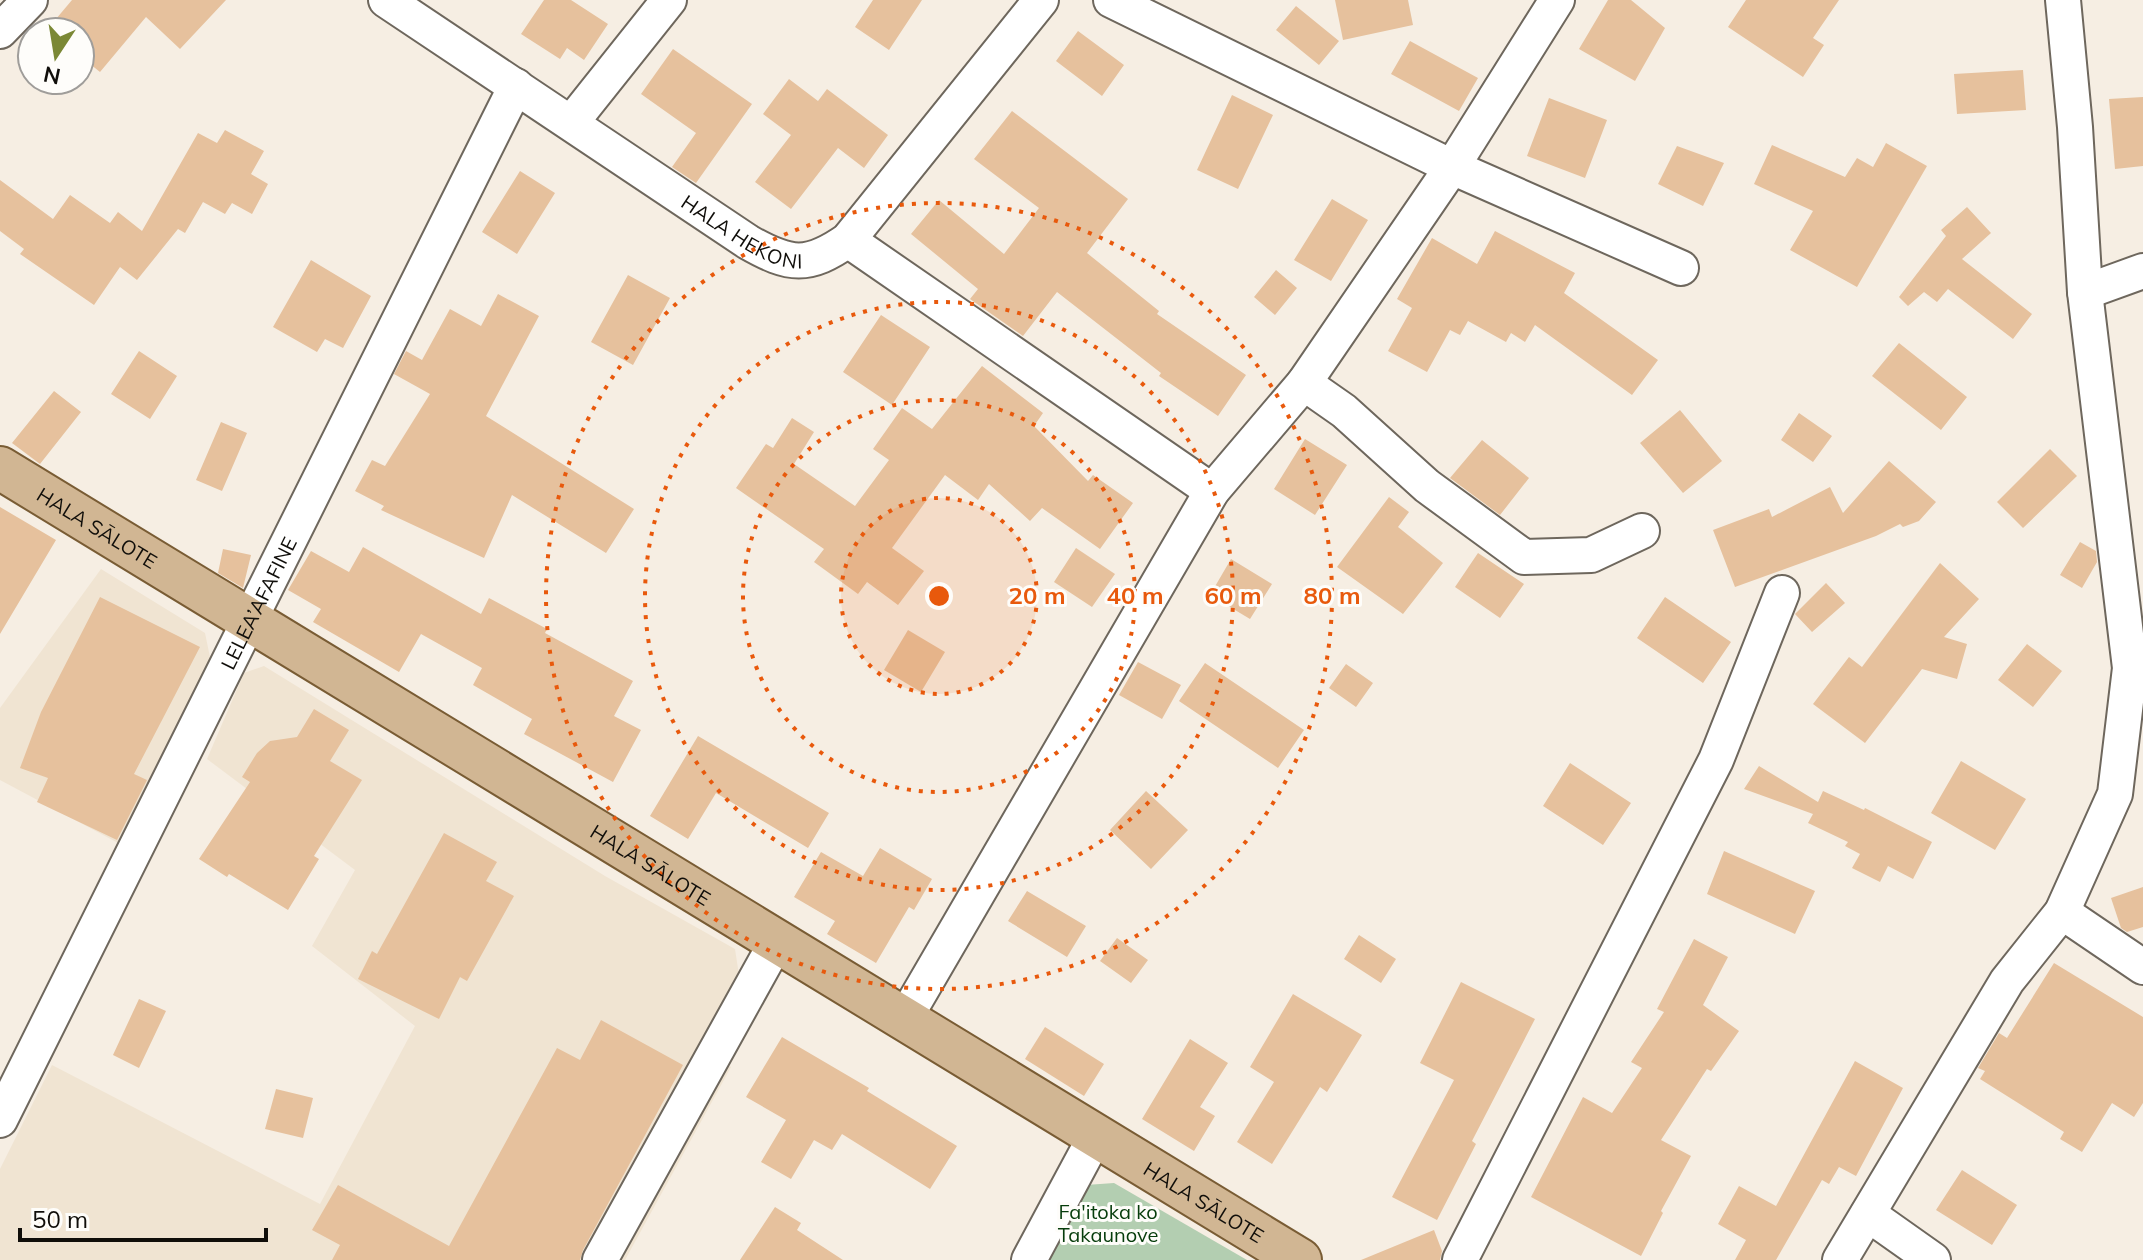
<svg xmlns="http://www.w3.org/2000/svg" width="2143" height="1260" font-family="Mulish,sans-serif">
<rect width="100%" height="100%" fill="#f6eee3"/>
<!-- built -->
<path fill="#f0e4d2" d="M 101,569 L 205,633 L 212,667 L 120,844 L 0,780 L 0,708 Z
M 264,666 L 605,876 L 735,949 L 739,975 L 699,1049 L 731,1067 L 625,1260 L 0,1260 L 0,1169 L 52,1065 L 320,1204 L 415,1026 L 312,946 L 355,870 L 207,759 L 244,673 Z"/>
<!-- green -->
<path fill="#b3ceb1" d="M 1114,1183 L 1247,1260 L 1044,1260 L 1086,1185 Z"/>
<!-- building -->
<path fill="#e6c19d" d="M 72,0 L 226,0 L 180,49 L 146,17 L 100,72 L 80,56 L 80,32 L 45,32 Z
M 544,0 L 571,0 L 608,24 L 584,60 L 567,48 L 560,59 L 521,34 Z
M 873,0 L 922,0 L 889,50 L 855,27 Z
M 1335,0 L 1408,0 L 1413,25 L 1343,40 Z
M 1608,0 L 1631,0 L 1665,28 L 1635,81 L 1579,49 Z
M 1746,0 L 1839,0 L 1813,38 L 1824,45 L 1803,77 L 1728,27 Z
M 1296,6 L 1339,41 L 1319,65 L 1276,30 Z
M 1078,31 L 1124,65 L 1102,96 L 1056,61 Z
M 1410,41 L 1478,78 L 1459,111 L 1391,74 Z
M 673,49 L 752,104 L 696,183 L 672,167 L 696,133 L 641,94 Z
M 2023,70 L 2026,110 L 1957,114 L 1954,74 Z
M 789,79 L 818,101 L 827,89 L 888,135 L 864,168 L 838,148 L 791,209 L 755,182 L 791,135 L 763,114 Z
M 1232,95 L 1273,115 L 1238,189 L 1197,170 Z
M 2143,97 L 2143,166 L 2115,169 L 2109,99 Z
M 1549,98 L 1607,120 L 1585,178 L 1527,156 Z
M 1012,111 L 1128,199 L 1087,253 L 1159,311 L 1157,314 L 1246,375 L 1218,416 L 1159,376 L 1161,373 L 1057,292 L 1023,336 L 970,299 L 978,289 L 911,234 L 939,200 L 1004,254 L 1039,208 L 974,159 Z
M 225,130 L 264,151 L 251,174 L 268,184 L 252,214 L 232,203 L 225,214 L 203,202 L 185,233 L 178,229 L 137,280 L 120,267 L 94,305 L 20,254 L 24,249 L 0,231 L 0,180 L 53,219 L 70,195 L 110,223 L 118,212 L 142,231 L 198,133 L 217,143 Z
M 1886,143 L 1927,166 L 1857,287 L 1790,250 L 1813,211 L 1754,184 L 1772,145 L 1845,177 L 1857,158 L 1873,167 Z
M 1677,146 L 1724,163 L 1703,206 L 1658,184 Z
M 520,171 L 555,193 L 517,254 L 482,232 Z
M 1332,199 L 1368,220 L 1331,281 L 1294,260 Z
M 1967,207 L 1991,233 L 1962,259 L 2032,314 L 2013,339 L 1948,289 L 1937,302 L 1924,292 L 1908,306 L 1899,297 L 1946,236 L 1941,230 Z
M 1495,231 L 1575,273 L 1564,293 L 1658,360 L 1632,395 L 1535,325 L 1525,342 L 1511,333 L 1506,342 L 1468,321 L 1460,335 L 1450,330 L 1427,372 L 1388,351 L 1412,308 L 1397,299 L 1432,238 L 1477,264 Z
M 311,260 L 371,296 L 343,348 L 325,339 L 317,352 L 273,327 Z
M 1276,270 L 1297,288 L 1275,315 L 1254,297 Z
M 628,275 L 670,298 L 633,365 L 591,342 Z
M 498,294 L 539,316 L 486,416 L 634,509 L 606,553 L 512,495 L 484,558 L 381,510 L 384,506 L 355,491 L 372,460 L 385,466 L 430,394 L 394,374 L 406,351 L 422,360 L 450,309 L 481,326 Z
M 881,315 L 930,347 L 892,405 L 843,372 Z
M 1899,343 L 1967,397 L 1941,430 L 1872,376 Z
M 139,351 L 177,376 L 150,419 L 111,394 Z
M 982,366 L 1043,413 L 1034,426 L 1088,481 L 1093,475 L 1133,503 L 1100,549 L 1042,508 L 1030,521 L 989,484 L 978,500 L 945,475 L 892,548 L 924,571 L 898,605 L 867,582 L 858,594 L 814,562 L 824,549 L 736,488 L 766,444 L 773,448 L 792,418 L 814,432 L 794,464 L 855,506 L 889,460 L 873,449 L 902,408 L 932,429 Z
M 54,391 L 81,412 L 40,464 L 12,443 Z
M 1680,410 L 1722,461 L 1683,493 L 1640,443 Z
M 1799,413 L 1832,436 L 1813,462 L 1781,440 Z
M 221,422 L 247,433 L 222,491 L 196,480 Z
M 1305,439 L 1347,465 L 1315,515 L 1274,489 Z
M 1482,440 L 1529,478 L 1500,515 L 1450,478 Z
M 2050,449 L 2077,476 L 2023,528 L 1997,502 Z
M 1889,461 L 1936,502 L 1919,521 L 1903,527 L 1900,524 L 1876,536 L 1735,587 L 1713,530 L 1769,509 L 1772,517 L 1830,487 L 1843,513 Z
M 1389,497 L 1409,512 L 1398,527 L 1443,563 L 1403,614 L 1337,567 Z
M 0,507 L 56,540 L 0,634 Z
M 2080,542 L 2096,551 L 2097,562 L 2082,588 L 2060,575 Z
M 363,547 L 481,614 L 489,598 L 547,629 L 545,633 L 633,681 L 614,716 L 641,730 L 613,782 L 524,734 L 532,719 L 473,685 L 482,668 L 421,634 L 399,672 L 313,622 L 321,609 L 288,590 L 311,551 L 349,572 Z
M 1076,548 L 1115,574 L 1092,607 L 1054,582 Z
M 223,549 L 251,555 L 243,588 L 218,573 Z
M 1478,553 L 1524,584 L 1500,618 L 1455,587 Z
M 1231,559 L 1272,584 L 1250,619 L 1210,595 Z
M 1940,563 L 1979,599 L 1944,637 L 1967,644 L 1957,679 L 1922,669 L 1865,743 L 1813,704 L 1849,657 L 1862,667 Z
M 1826,583 L 1845,603 L 1812,632 L 1795,614 Z
M 100,597 L 200,647 L 134,774 L 147,780 L 117,840 L 37,802 L 48,778 L 20,768 L 41,712 Z
M 1665,597 L 1731,642 L 1703,683 L 1637,638 Z
M 908,630 L 945,652 L 921,692 L 884,670 Z
M 2027,644 L 2062,671 L 2033,707 L 1998,680 Z
M 1138,662 L 1181,685 L 1162,719 L 1119,695 Z
M 1205,663 L 1304,730 L 1278,768 L 1179,701 Z
M 1346,664 L 1373,683 L 1356,707 L 1329,688 Z
M 314,709 L 349,730 L 330,761 L 362,780 L 314,856 L 319,859 L 288,910 L 229,874 L 227,877 L 199,859 L 250,782 L 242,777 L 257,753 L 270,741 L 297,737 Z
M 698,736 L 829,813 L 808,848 L 716,793 L 688,839 L 650,816 Z
M 1961,761 L 2026,799 L 1995,850 L 1931,813 Z
M 1570,763 L 1631,803 L 1603,845 L 1543,806 Z
M 1759,766 L 1818,802 L 1823,791 L 1864,810 L 1865,808 L 1932,842 L 1913,879 L 1888,866 L 1880,882 L 1852,868 L 1860,854 L 1845,846 L 1848,842 L 1808,823 L 1813,814 L 1744,789 Z
M 1146,791 L 1188,830 L 1151,869 L 1110,830 Z
M 444,833 L 497,862 L 486,881 L 514,896 L 467,981 L 460,977 L 439,1019 L 358,979 L 372,951 L 377,954 Z
M 880,848 L 932,879 L 914,910 L 909,907 L 876,963 L 827,934 L 835,921 L 794,897 L 821,852 L 863,876 Z
M 1724,851 L 1815,891 L 1795,934 L 1707,894 Z
M 2143,887 L 2143,927 L 2127,932 L 2121,928 L 2111,898 Z
M 1027,891 L 1086,926 L 1067,957 L 1008,921 Z
M 1359,935 L 1396,959 L 1381,983 L 1344,959 Z
M 1117,938 L 1148,960 L 1131,983 L 1100,961 Z
M 1694,939 L 1728,957 L 1703,1005 L 1739,1031 L 1711,1071 L 1707,1069 L 1661,1140 L 1691,1156 L 1661,1211 L 1663,1213 L 1641,1256 L 1531,1197 L 1583,1097 L 1612,1113 L 1642,1068 L 1631,1062 L 1664,1012 L 1657,1009 Z
M 2054,963 L 2143,1017 L 2143,1103 L 2134,1117 L 2112,1103 L 2082,1152 L 2060,1139 L 2064,1132 L 1980,1079 L 1985,1071 L 1978,1068 L 1999,1033 L 2007,1038 Z
M 1461,982 L 1535,1019 L 1472,1141 L 1476,1144 L 1437,1220 L 1392,1197 L 1454,1080 L 1420,1063 Z
M 1293,994 L 1362,1035 L 1327,1092 L 1320,1087 L 1272,1164 L 1237,1142 L 1274,1082 L 1250,1067 Z
M 139,999 L 166,1011 L 139,1068 L 113,1055 Z
M 601,1020 L 683,1065 L 583,1250 L 580,1260 L 332,1260 L 340,1245 L 312,1230 L 338,1185 L 449,1246 L 557,1048 L 580,1060 Z
M 1045,1027 L 1104,1064 L 1084,1096 L 1025,1059 Z
M 782,1037 L 869,1088 L 867,1091 L 957,1146 L 930,1189 L 842,1134 L 832,1150 L 814,1140 L 791,1179 L 761,1162 L 786,1120 L 746,1097 Z
M 1190,1039 L 1228,1063 L 1200,1107 L 1215,1116 L 1194,1151 L 1142,1119 Z
M 1855,1061 L 1903,1088 L 1856,1176 L 1839,1167 L 1829,1184 L 1822,1180 L 1776,1260 L 1735,1260 L 1746,1240 L 1718,1224 L 1739,1186 L 1776,1206 Z
M 276,1089 L 313,1098 L 303,1138 L 265,1129 Z
M 1962,1170 L 2017,1205 L 1992,1245 L 1936,1210 Z
M 775,1207 L 801,1223 L 797,1230 L 843,1260 L 740,1260 Z
M 1434,1230 L 1442,1251 L 1440,1260 L 1361,1260 Z"/>
<g fill="none" stroke-linecap="round" stroke-linejoin="round">
<!-- minor casing -->
<g stroke="#6e675d" stroke-width="38">
<g id="minor">
<path id="s1" d="M 386,0 L 748,242 C 790,266 808,268 848,240 L 1041,0"/>
<path d="M 1111,0 L 1452,167 L 1681,268"/>
<path d="M 0,31 L 30,0"/>
<path d="M 571,123 L 669,0"/>
<path d="M 848,240 L 1212,491"/>
<path d="M 2085,292 L 2143,271"/>
<path d="M 1304,383 L 1344,411 L 1427,486 L 1524,557 L 1591,555 L 1642,531"/>
<path d="M 2062,912 L 2143,967"/>
<path d="M 905,1018 L 1212,491 L 1304,383 L 1452,167 L 1557,0"/>
<path id="s2" d="M 0,1120 L 516,86"/>
<path d="M 1868,1214 L 1933,1260"/>
<path d="M 600,1260 L 777,941"/>
<path d="M 1029,1260 L 1095,1137"/>
<path d="M 1460,1260 L 1716,760 L 1782,593"/>
<path d="M 1840,1260 L 2007,981 L 2062,912 L 2115,794 L 2130,668 L 2085,292 L 2075,127 L 2063,0"/>
</g>
</g>
<!-- major casing -->
<g stroke="#795c34" stroke-width="46">
<g id="major">
<path id="s3" d="M 0,468 L 1300,1260"/>
</g>
</g>
<!-- minor -->
<use href="#minor" stroke="#fff" stroke-width="34"/>
<!-- major -->
<use href="#major" stroke="#d1b693" stroke-width="42"/>
</g>
<!-- distance rings -->
<circle cx="939" cy="596" r="98" fill="#e8590c" fill-opacity=".12"/>
<g fill="none" stroke="#e8590c" stroke-width="4" stroke-dasharray="4 8">
<circle cx="939" cy="596" r="98"/>
<circle cx="939" cy="596" r="196"/>
<circle cx="939" cy="596" r="294"/>
<circle cx="939" cy="596" r="393"/>
</g>
<g text-anchor="middle" dominant-baseline="central" stroke-width="6" stroke-linejoin="round" paint-order="stroke">
<!-- street labels -->
<g font-size="20" fill="#100e0a" stroke="#fefdfa">
<text stroke="none"><textPath href="#s1" startOffset="426">HALA HEKONI</textPath></text>
<text stroke="none"><textPath href="#s3" startOffset="114">HALA SĀLOTE</textPath></text>
<text stroke="none"><textPath href="#s2" startOffset="578">LELEA’AFAFINE</textPath></text>
<text stroke="none"><textPath href="#s3" startOffset="762">HALA SĀLOTE</textPath></text>
<text stroke="none"><textPath href="#s3" startOffset="1410">HALA SĀLOTE</textPath></text>
</g>
<!-- park labels -->
<g font-size="20" fill="#063c0b" stroke="#fefdfa">
<text x="1108" y="1211">Fa'itoka ko<tspan x="1108" dy="23">Takaunove</tspan></text>
</g>
</g>
<circle cx="939" cy="596" r="12" fill="#e8590c" stroke="#fefdfa" stroke-width="4"/>
<g font-size="24" text-anchor="middle" font-weight="bold" fill="#e8590c" stroke="#fefdfa" stroke-width="6" stroke-linejoin="round" paint-order="stroke">
<text x="1037" y="604">20 m</text>
<text x="1135" y="604">40 m</text>
<text x="1233" y="604">60 m</text>
<text x="1332" y="604">80 m</text>
</g>
<!-- north arrow -->
<g transform="translate(56 56) rotate(192)"><circle r="38" fill="#fefdfa" stroke="#9f9d9a" stroke-width="2"/>
<path d="M0-6L14 30L0 20L-14 30Z" fill="#7b8835"/>
<text y="-12" font-size="22" font-weight="bold" text-anchor="middle" fill="#100e0a">N</text>
</g>
<!-- scale -->
<path d="M20 1228v12h246v-12" fill="none" stroke="#100e0a" stroke-width="4"/>
<text x="32" y="1228" font-size="24" fill="#100e0a" stroke="#fefdfa" stroke-width="6" paint-order="stroke">50 m</text>
</svg>
